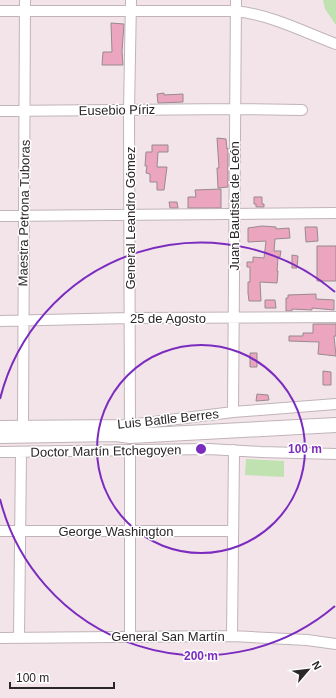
<svg xmlns="http://www.w3.org/2000/svg" width="336" height="698" font-family="Helvetica,sans-serif">
<rect width="100%" height="100%" fill="#f2e4e9"/>
<!-- green -->
<path fill="#bfe2b0" d="M 323,0 L 336,0 L 336,25 L 325,9 Z
M 246,459 L 284,461 L 284,477 L 245,475 Z"/>
<!-- building -->
<path fill="#eba5be" stroke="#978a8e" d="M 111,23 L 124,24 L 122,51 L 123,65 L 102,65 L 103,52 L 112,52 Z
M 164,93 L 164,95 L 183,94 L 183,102 L 158,103 L 157,94 Z
M 217,138 L 226,139 L 227,149 L 228,148 L 228,187 L 218,188 L 217,168 L 219,168 Z
M 152,145 L 168,145 L 168,152 L 158,152 L 157,167 L 167,167 L 164,190 L 157,190 L 157,182 L 150,182 L 150,174 L 146,173 L 147,166 L 145,166 L 146,152 L 152,152 Z
M 221,189 L 221,208 L 188,208 L 188,197 L 196,197 L 195,190 Z
M 254,197 L 262,197 L 262,204 L 264,204 L 264,207 L 256,207 L 256,204 L 254,204 Z
M 169,202 L 177,202 L 178,208 L 170,208 Z
M 262,226 L 276,227 L 276,229 L 289,228 L 290,238 L 275,239 L 274,251 L 281,251 L 280,257 L 278,257 L 277,271 L 278,271 L 277,283 L 260,282 L 261,301 L 249,301 L 248,293 L 248,282 L 250,282 L 250,267 L 247,267 L 247,262 L 253,262 L 253,257 L 264,258 L 266,241 L 248,242 L 248,228 Z
M 305,227 L 317,227 L 318,241 L 306,242 Z
M 317,246 L 336,246 L 336,281 L 317,281 Z
M 292,255 L 298,256 L 297,268 L 292,268 Z
M 316,294 L 316,299 L 334,300 L 334,310 L 312,308 L 312,310 L 292,309 L 292,311 L 286,311 L 286,298 L 288,298 L 288,295 Z
M 265,300 L 275,300 L 276,308 L 265,308 Z
M 313,324 L 336,324 L 336,336 L 334,336 L 336,356 L 318,354 L 319,342 L 289,341 L 289,336 L 303,336 L 303,333 L 313,333 Z
M 250,353 L 257,353 L 257,367 L 250,367 Z
M 323,371 L 331,372 L 331,385 L 323,385 Z
M 257,394 L 268,395 L 269,400 L 256,401 Z"/>
<g fill="none" stroke-linecap="round" stroke-linejoin="round">
<!-- minor casing -->
<g stroke="#c1b4b8" stroke-width="12">
<path id="minor" d="M 0,11 L 236,11 C 271,15 304,32 336,44
M 0,111 L 234,109 L 302,110
M 0,216 L 336,213
M 0,321 L 130,318 L 336,317
M 233,412 L 236,0
M 0,426 L 129,425 L 233,412 L 336,404
M 23,426 L 25,0
M 130,436 L 129,110 L 131,0
M 0,452 L 209,449 L 261,452 L 336,454
M 0,531 L 233,531
M 130,636 L 130,450
M 232,636 L 234,450
M 0,638 L 232,636 L 307,640 L 336,644
M 19,638 L 21,452"/>
</g>
<!-- highway casing -->
<g stroke="#c1b4b8" stroke-width="16">
<path id="highway" d="M 0,436 L 116,434 L 130,436 L 336,425"/>
</g>
<!-- minor -->
<use href="#minor" stroke="#fff" stroke-width="10"/>
<!-- highway -->
<use href="#highway" stroke="#fff" stroke-width="14"/>
</g>
<!-- distance rings -->
<g fill="none" stroke="#7b2cbf" stroke-width="2">
<circle cx="201" cy="449" r="104"/>
<path d="M335 606A207 207 0 0 1 0 499M0 399A207 207 0 0 1 335 292"/>
</g>
<g text-anchor="middle" dominant-baseline="central" stroke-width="3" stroke-linejoin="round" paint-order="stroke">
<!-- street labels -->
<g font-size="13" fill="#2b2627" stroke="#fff">
<text transform="translate(117 110) rotate(-1)">Eusebio Píriz</text>
<text transform="translate(234 206) rotate(-90)">Juan Bautista de León</text>
<text transform="translate(24 213) rotate(-89)">Maestra Petrona Tuboras</text>
<text transform="translate(130 218) rotate(-90)">General Leandro Gómez</text>
<text x="168" y="318">25 de Agosto</text>
<text transform="translate(168 419) rotate(-6)">Luis Batlle Berres</text>
<text transform="translate(106 451) rotate(-1)">Doctor Martín Etchegoyen</text>
<text x="116" y="531">George Washington</text>
<text x="168" y="636">General San Martín</text>
</g>
</g>
<circle cx="201" cy="449" r="6" fill="#7b2cbf" stroke="#fff" stroke-width="2"/>
<g font-size="12" text-anchor="middle" font-weight="bold" fill="#7b2cbf" stroke="#fff" stroke-width="3" stroke-linejoin="round" paint-order="stroke">
<text x="305" y="453">100 m</text>
<text x="201" y="660">200 m</text>
</g>
<!-- north arrow -->
<g transform="translate(308 670) rotate(62)" stroke="#ffffff" stroke-width="3" paint-order="stroke">
<path d="M0-3L7 15L0 10L-7 15Z" fill="#2b2627"/>
<text y="-6" font-size="11" font-weight="bold" text-anchor="middle" fill="#2b2627">N</text>
</g>
<!-- scale -->
<path d="M10 682v6h104v-6" fill="none" stroke="#2b2627" stroke-width="2"/>
<text x="16" y="682" font-size="12" fill="#2b2627" stroke="#ffffff" stroke-width="3" paint-order="stroke">100 m</text>
</svg>
